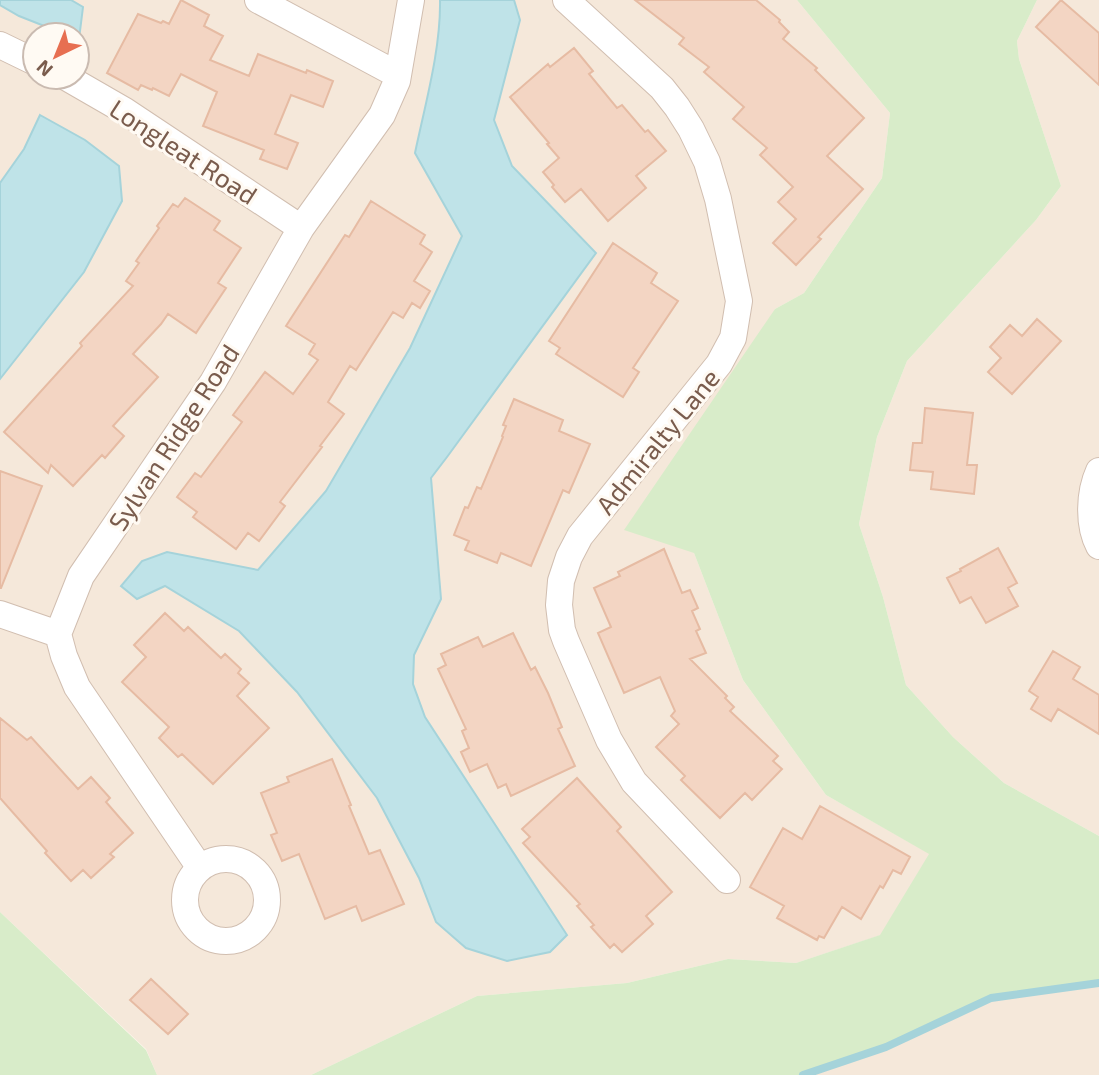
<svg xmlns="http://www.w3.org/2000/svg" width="1099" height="1075" font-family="'Exo 2',sans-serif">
<rect width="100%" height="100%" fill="#fdf6ec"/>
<!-- residential -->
<path fill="#f5e8da" d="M 71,0 L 797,0 L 890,113 L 882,178 L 804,293 L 775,309 L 694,553 L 743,680 L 826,795 L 930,854 L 881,935 L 796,963 L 728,959 L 627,983 L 477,996 L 311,1075 L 157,1075 L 146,1049 L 0,912 L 0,5 L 19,16 L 53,30 L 54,35 L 35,35 L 35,77 L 77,77 L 77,55 L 83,7 Z
M 1037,0 L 1099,0 L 1099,836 L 1004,783 L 953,737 L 906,685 L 883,597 L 859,524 L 877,437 L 907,361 L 1036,220 L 1061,186 L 1019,59 L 1017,41 Z
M 1099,983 L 1099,1075 L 803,1075 L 886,1047 L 991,998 Z"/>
<!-- green -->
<path fill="#d8ecc9" d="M 797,0 L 1037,0 L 1017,41 L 1019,59 L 1061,186 L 1036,220 L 907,361 L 877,437 L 859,524 L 883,597 L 906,685 L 953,737 L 1004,783 L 1099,836 L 1099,983 L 991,998 L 886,1047 L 803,1075 L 311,1075 L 477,996 L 627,983 L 728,959 L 796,963 L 880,935 L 929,854 L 826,795 L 743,680 L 694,553 L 624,530 L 775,309 L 804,293 L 882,178 L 890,113 Z
M 0,912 L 146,1050 L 157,1075 L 0,1075 Z"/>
<!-- water -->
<path fill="#bfe3e8" stroke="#a5d3da" stroke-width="2" d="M 0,0 L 71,0 L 83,7 L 77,55 L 77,35 L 54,35 L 52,29 L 19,16 L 0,5 Z
M 440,0 L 514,0 L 520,20 L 494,120 L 512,166 L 596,253 L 447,457 L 431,478 L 441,599 L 414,655 L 413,684 L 425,717 L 567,935 L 550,952 L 507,961 L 466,948 L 436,922 L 419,878 L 377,798 L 297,692 L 239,631 L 165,586 L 137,599 L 121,586 L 142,561 L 167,552 L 258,570 L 326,491 L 410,348 L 462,236 L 415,153 C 425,105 441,49 440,0 Z
M 40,115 L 85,140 L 119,166 L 122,201 L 84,272 L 0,379 L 0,183 L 24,149 Z"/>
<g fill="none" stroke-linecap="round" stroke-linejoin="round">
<!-- stream -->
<path stroke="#a5d3da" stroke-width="8" d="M 803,1075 L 886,1047 L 991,998 L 1099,983"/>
</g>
<!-- building -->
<path fill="#f3d5c3" stroke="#e6bba3" stroke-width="2" d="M 181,0 L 209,15 L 204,26 L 223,36 L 210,60 L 249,76 L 258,54 L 306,73 L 307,70 L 333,81 L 323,107 L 291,95 L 275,134 L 298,143 L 287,169 L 260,159 L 264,150 L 203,126 L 217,92 L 181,74 L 169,96 L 153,88 L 152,90 L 141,85 L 138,90 L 107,73 L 138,14 L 161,23 L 163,21 L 169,24 Z
M 635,0 L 756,0 L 780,20 L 779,22 L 789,32 L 783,39 L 817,68 L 815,70 L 864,118 L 827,156 L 863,189 L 818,237 L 821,239 L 796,265 L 773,243 L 796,219 L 778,202 L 793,187 L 760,155 L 767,148 L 733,119 L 744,107 L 704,72 L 709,67 L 679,44 L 684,38 Z
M 1061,0 L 1099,33 L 1099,85 L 1036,27 Z
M 574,48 L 593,71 L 589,74 L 617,108 L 622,105 L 645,132 L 648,130 L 666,151 L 636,176 L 646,188 L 608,221 L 581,189 L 565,202 L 552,187 L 554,185 L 543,172 L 559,158 L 547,144 L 549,143 L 510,97 L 548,64 L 550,67 Z
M 185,198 L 220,221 L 214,230 L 241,248 L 218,283 L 226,288 L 196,333 L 168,314 L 161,324 L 133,354 L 158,377 L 113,426 L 124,436 L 105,458 L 102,455 L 73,486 L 51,465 L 48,473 L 4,432 L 82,346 L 80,343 L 133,286 L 126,281 L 139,263 L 136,261 L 159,228 L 157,226 L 173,204 L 178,207 Z
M 371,201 L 425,235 L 420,244 L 432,252 L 414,281 L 430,291 L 420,308 L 412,303 L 403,318 L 393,312 L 356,370 L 350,366 L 328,402 L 344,414 L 320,446 L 322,447 L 280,502 L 285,506 L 259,541 L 248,533 L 236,549 L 193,517 L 197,512 L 177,497 L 195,473 L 201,477 L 242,422 L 233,415 L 265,372 L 293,394 L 318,360 L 309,354 L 315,344 L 286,326 L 345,235 L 349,237 Z
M 613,243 L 657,273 L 651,283 L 678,301 L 633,368 L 639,372 L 623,397 L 556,354 L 560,348 L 549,341 Z
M 1037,319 L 1061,341 L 1012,394 L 988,372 L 1001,358 L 990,347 L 1010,325 L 1022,336 Z
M 514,399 L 563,420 L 559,431 L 590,444 L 569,493 L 563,490 L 531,566 L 501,553 L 497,563 L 465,550 L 469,541 L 454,535 L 465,507 L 468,508 L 477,487 L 481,489 L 503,437 L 502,436 L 506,426 L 503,425 Z
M 925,408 L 973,413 L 967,465 L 977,465 L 974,494 L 931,489 L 933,472 L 910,470 L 913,443 L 922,443 Z
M 0,471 L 42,486 L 1,588 L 0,588 Z
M 998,548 L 1017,583 L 1008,588 L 1018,606 L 986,623 L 971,597 L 960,603 L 947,578 L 961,571 L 960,569 Z
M 664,549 L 682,593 L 690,590 L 698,608 L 692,611 L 700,629 L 696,631 L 706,653 L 690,659 L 727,696 L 725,698 L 734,707 L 730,711 L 778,756 L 773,761 L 782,769 L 752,800 L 745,793 L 720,818 L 681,780 L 685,776 L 656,747 L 679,724 L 671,716 L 675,711 L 660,677 L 624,693 L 598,633 L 611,627 L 594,588 L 620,576 L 618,572 Z
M 165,613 L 184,631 L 188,627 L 221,658 L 225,654 L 241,669 L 238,673 L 249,683 L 237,696 L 269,728 L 213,784 L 182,754 L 178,757 L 159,738 L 169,727 L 122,682 L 146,657 L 134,645 Z
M 513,633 L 531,670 L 535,667 L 548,693 L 562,727 L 558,729 L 575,766 L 511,796 L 506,784 L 498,788 L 487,764 L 470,772 L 461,752 L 469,748 L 462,731 L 466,729 L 438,669 L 446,665 L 441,654 L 478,637 L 483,647 Z
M 1053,651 L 1080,667 L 1073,679 L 1099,695 L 1099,734 L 1058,709 L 1051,721 L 1031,709 L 1038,697 L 1029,691 Z
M 0,718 L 27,740 L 31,737 L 78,789 L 91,777 L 110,798 L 106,802 L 133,833 L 110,854 L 114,857 L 91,878 L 83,870 L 71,881 L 45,853 L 47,851 L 0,798 Z
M 332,759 L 351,805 L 349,806 L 369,854 L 380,850 L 404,904 L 362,921 L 356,906 L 325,919 L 299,854 L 282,861 L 271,835 L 277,833 L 261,793 L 289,782 L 287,777 Z
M 577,778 L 621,827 L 617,831 L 672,892 L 646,916 L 653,924 L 622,952 L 614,944 L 610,948 L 591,927 L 594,925 L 577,906 L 580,904 L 523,843 L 530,837 L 522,829 Z
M 820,806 L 910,857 L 901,874 L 893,870 L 883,888 L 880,886 L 861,919 L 842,907 L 824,938 L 819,936 L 817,940 L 777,918 L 784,906 L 750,887 L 783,828 L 802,839 Z
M 151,979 L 188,1014 L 168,1034 L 130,1000 Z"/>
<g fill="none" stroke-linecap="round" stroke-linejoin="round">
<!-- minor casing -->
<g stroke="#d1beb0" stroke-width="28">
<path id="minor" d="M 258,0 L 398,75
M 566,0 L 662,88 L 677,107 L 691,129 L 707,162 L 718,199 L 739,301 L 733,338 L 719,364 L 580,536 L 569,557 L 561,581 L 559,605 L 562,630 L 566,641 L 609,740 L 634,782 L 727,880
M 0,45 L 35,62
M 66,77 L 125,111 L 301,228
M 1099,471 C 1089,493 1088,525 1099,546
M 0,614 L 58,634
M185 900a41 41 0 1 1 82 0a41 41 0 1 1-82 0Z
M 200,868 L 77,687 L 64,656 L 58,634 L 81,576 L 213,382 L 301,228 L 382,115 L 397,81 L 411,0"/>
</g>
<!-- minor -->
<use href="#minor" stroke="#fff" stroke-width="26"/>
</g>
<g text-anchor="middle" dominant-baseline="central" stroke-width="6" stroke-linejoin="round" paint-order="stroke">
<!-- street labels -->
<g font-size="26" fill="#7a5c4d" stroke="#fffaf3">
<text transform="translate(184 151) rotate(33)">Longleat Road</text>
<text transform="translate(173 437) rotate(-57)">Sylvan Ridge Road</text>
<text transform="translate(657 441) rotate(-51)">Admiralty Lane</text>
</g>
</g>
<!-- north arrow -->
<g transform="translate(56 56) rotate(223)"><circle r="33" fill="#fffaf3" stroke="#cabbb1" stroke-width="2"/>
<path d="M0-5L12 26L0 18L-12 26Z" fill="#e76f51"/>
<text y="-10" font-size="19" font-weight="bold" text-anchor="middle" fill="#7a5c4d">N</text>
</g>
</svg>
